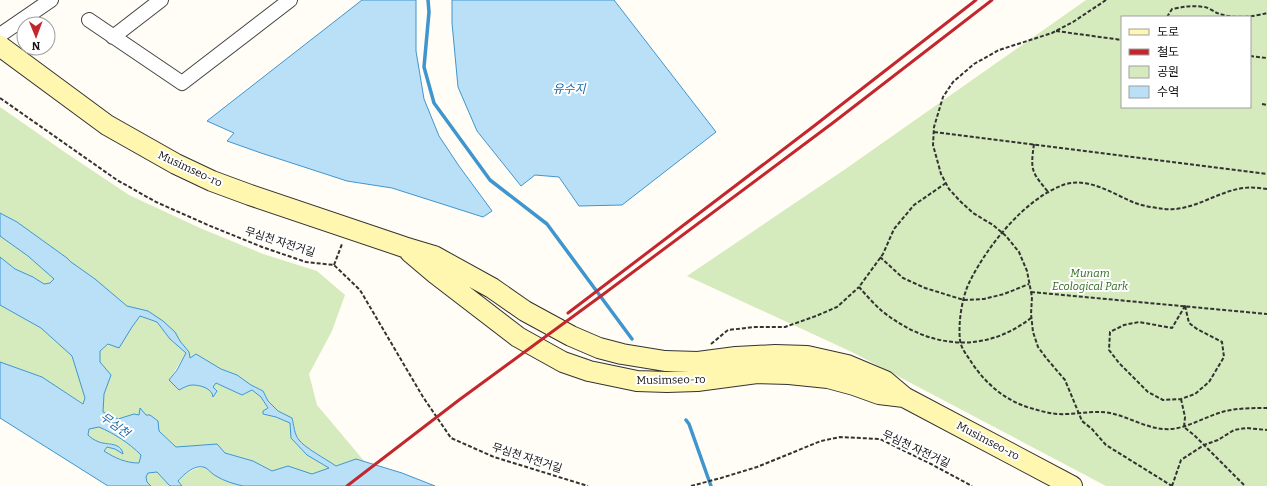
<svg xmlns="http://www.w3.org/2000/svg" width="1267" height="486" font-family="Bitter,'Noto Sans KR',serif">
<rect width="100%" height="100%" fill="#fffdf5"/>
<!-- green -->
<path fill="#d5ebbd" fill-rule="evenodd" d="M 1086,0 L 1267,0 L 1267,486 L 1106,486 L 854,353 L 687,276 L 844,170 ZM 1122,17 L 1250,17 L 1250,107 L 1122,107 Z
M 0,107 L 66,153 L 129,195 L 200,228 L 263,254 L 317,271 L 345,295 L 332,331 L 309,374 L 317,405 L 365,462 L 356,459 L 336,466 C 326,459 305,448 299,440 C 294,434 294,425 292,418 L 278,411 L 268,401 L 263,391 L 251,385 L 237,375 L 221,369 L 196,354 L 190,358 L 189,352 L 180,341 L 175,332 L 127,306 L 95,279 L 71,262 L 67,258 L 17,222 L 0,213 Z
M 0,236 L 28,256 L 54,279 L 50,283 L 44,284 L 33,277 L 15,269 L 0,257 Z
M 0,305 L 41,328 L 72,356 L 85,398 L 84,404 L 42,377 L 0,362 Z
M 140,316 L 157,322 L 170,339 L 186,353 L 169,380 L 179,389 C 183,388 188,385 191,385 C 199,384 211,388 213,396 L 213,387 L 216,383 L 242,395 L 252,390 L 261,397 L 268,409 L 263,414 L 276,417 L 290,423 L 291,438 L 307,455 L 329,468 L 312,474 L 288,466 L 272,471 L 253,461 L 225,453 L 217,444 L 176,447 L 159,431 L 139,408 L 139,415 L 134,414 L 118,419 L 103,412 L 104,394 L 111,375 L 100,362 L 100,351 L 132,327 Z
M 99,427 C 115,434 129,443 141,455 L 139,463 C 126,462 115,458 104,451 L 107,447 L 115,449 L 122,453 L 109,443 L 100,443 L 92,439 L 88,434 L 89,429 Z
M 205,467 C 217,477 228,482 243,486 L 182,486 L 178,481 C 186,473 193,468 205,467 Z
M 157,472 L 170,486 L 151,486 L 147,482 L 146,477 L 148,473 Z"/>
<!-- water -->
<path fill="#b9e0f7" stroke="#3f96cf" fill-rule="evenodd" d="M 362,0 L 416,0 L 416,51 L 424,99 L 439,136 L 459,166 L 492,211 L 483,217 L 392,188 L 347,181 L 261,153 L 227,141 L 234,133 L 207,121 Z
M 452,0 L 614,0 L 716,132 L 622,205 L 579,206 L 559,177 L 535,175 L 521,186 L 477,131 L 458,87 L 452,23 Z
M 0,213 L 17,222 L 67,258 L 71,262 L 95,279 L 127,306 L 148,311 L 163,321 L 175,332 L 180,341 L 189,352 L 190,358 L 196,354 L 221,369 L 237,375 L 251,385 L 263,391 L 268,401 L 278,411 L 292,418 C 294,425 294,434 299,440 C 305,448 326,459 336,466 L 356,459 L 402,473 L 435,486 L 243,486 C 234,484 224,481 216,476 C 212,474 209,470 206,468 C 196,463 184,474 178,481 L 182,486 L 170,486 L 157,472 L 148,473 L 146,477 L 147,482 L 151,486 L 108,486 L 0,418 L 0,362 L 42,377 L 83,404 L 85,398 L 72,356 L 41,328 L 0,305 L 0,257 L 15,269 L 33,277 L 44,284 L 50,283 L 54,279 L 28,256 L 0,236 ZM 140,316 L 157,322 L 170,339 L 186,353 L 177,370 L 169,380 L 179,390 C 183,388 188,385 192,385 C 200,385 212,388 213,397 L 217,391 L 213,387 L 216,383 L 242,395 L 252,390 L 261,397 L 268,408 L 263,411 L 263,414 L 276,417 L 290,423 L 291,438 L 307,455 L 329,468 L 312,474 L 288,466 L 272,471 L 253,461 L 225,453 L 217,444 L 176,447 L 159,431 L 158,421 L 150,415 L 146,415 L 140,408 L 139,415 L 134,414 L 118,419 L 103,412 L 104,394 L 111,375 L 100,362 L 100,351 L 108,344 L 119,348 L 132,327 ZM 99,427 C 115,434 129,443 141,455 L 139,463 C 126,463 115,458 104,451 L 107,447 L 115,449 L 123,454 C 121,442 107,445 99,442 C 94,440 91,438 88,435 L 89,429 Z"/>
<g fill="none" stroke-linecap="round" stroke-linejoin="round">
<!-- stream -->
<path stroke="#3f96cf" stroke-width="3.5" d="M 428,0 L 429,12 L 424,67 L 434,103 L 490,180 L 547,224 L 632,339
M 686,420 L 689,424 L 711,486"/>
<!-- street casing -->
<g stroke="#444" stroke-width="16">
<path id="street" d="M 89,20 L 182,83 L 290,0
M 0,35 L 51,0
M 113,37 L 161,0"/>
</g>
<!-- secondary casing -->
<g stroke="#333" stroke-width="22">
<path id="secondary" d="M 0,46 L 107,125 L 176,164 L 212,181 L 250,195 L 404,247 L 434,256 L 492,288 L 525,311 L 571,336 L 599,348 L 622,354 L 665,361 L 698,362 L 736,357 L 775,355 L 807,356 L 847,365 L 885,381 L 904,397 L 1072,486
M 410,252 L 436,274 L 518,337 L 563,362 L 589,371 L 637,381 L 667,382 L 697,381 L 757,373 L 789,374 L 828,378 L 854,385 L 879,394 L 904,397"/>
</g>
<!-- path -->
<path stroke="#333" stroke-width="2" stroke-dasharray="4 2" stroke-linecap="butt" d="M 1106,0 L 1073,22 L 1052,33 L 999,50 L 974,64 L 953,82 L 943,97 L 934,127 L 933,145 L 941,174 L 949,189 L 960,201 L 973,213 L 993,225 L 1006,236 L 1019,252 L 1027,271 L 1032,297 L 1031,314 L 1033,332 L 1038,347 L 1047,359 L 1065,380 L 1082,421 L 1092,429 L 1106,445 L 1172,486
M 1167,17 L 1172,9 C 1183,7 1192,5 1203,7 C 1208,7 1213,11 1217,13 C 1232,19 1253,17 1267,13
M 1056,31 L 1122,40
M 1250,56 L 1267,58
M 0,98 L 117,180 L 156,202 L 208,225 L 262,247 L 306,262 L 334,265 L 360,290 L 423,397 L 451,438 L 494,457 L 588,486
M 1262,104 L 1267,105
M 934,132 L 1267,174
M 1034,144 C 1030,172 1032,172 1049,193
M 946,183 L 914,205 L 894,229 L 883,254 L 859,287 C 866,295 874,304 882,311 C 928,348 983,355 1031,318
M 1267,189 C 1260,188 1252,187 1244,188 C 1217,191 1193,212 1164,209 C 1155,208 1144,206 1135,203 C 1113,194 1088,176 1063,185 C 1025,199 988,245 970,281 C 962,296 958,323 960,340 C 961,348 966,354 970,360 C 984,382 1003,399 1027,407 C 1037,410 1047,413 1057,414 C 1075,415 1092,410 1110,413 C 1130,417 1150,431 1172,429 C 1189,427 1205,417 1222,412 C 1236,408 1252,408 1267,408
M 880,257 L 903,278 L 925,288 L 964,300 L 984,299 L 1004,294 L 1029,284
M 334,265 L 342,244
M 1031,292 L 1267,314
M 1185,306 L 1189,323 L 1197,329 L 1222,342 L 1224,357 L 1209,382 L 1195,394 L 1181,399 L 1163,400 L 1148,392 L 1119,363 L 1109,350 L 1110,332 L 1124,325 L 1139,322 L 1172,328 Z
M 711,344 L 728,330 L 755,327 L 785,327 L 816,316 L 837,307 L 859,287
M 1181,399 L 1185,417 L 1184,427 L 1194,435 L 1245,486
M 691,486 L 721,478 L 757,467 L 821,441 L 840,437 L 880,439 L 931,464 L 972,486
M 1172,486 L 1181,460 L 1204,445 L 1218,440 L 1234,430 L 1246,428 L 1267,430"/>
<!-- street -->
<use href="#street" stroke="#fff" stroke-width="14"/>
<!-- secondary -->
<use href="#secondary" stroke="#fff6b0" stroke-width="20"/>
<!-- rail -->
<path stroke="#c4262e" stroke-width="3" d="M 568,313 L 814,126 L 976,0
M 347,486 L 459,400 L 605,293 L 834,122 L 992,0"/>
</g>
<g text-anchor="middle" dominant-baseline="central" stroke-width="4" stroke-linejoin="round" paint-order="stroke">
<!-- street labels -->
<g font-size="11" fill="#111" stroke="#fff">
<text transform="translate(190 169) rotate(25)">Musimseo-ro</text>
<text transform="translate(280 242) rotate(18)">무심천 자전거길</text>
<text transform="translate(671 380) rotate(-1)">Musimseo-ro</text>
<text transform="translate(988 441) rotate(28)">Musimseo-ro</text>
<text transform="translate(916 449) rotate(25)">무심천 자전거길</text>
<text transform="translate(527 458) rotate(18)">무심천 자전거길</text>
</g>
<!-- park labels -->
<g font-size="11" font-style="italic" fill="#2f6b1f" stroke="#fff">
<text x="1090" y="273">Munam<tspan x="1090" dy="13">Ecological Park</tspan></text>
</g>
<!-- water labels -->
<g font-size="12" font-style="italic" fill="#1768a6" stroke="#fff">
<text x="569" y="89">유수지</text>
<text transform="translate(115 425) rotate(36)">무심천</text>
</g>
</g>
<!-- legend -->
<rect x="1121" y="16" width="130" height="92" fill="#ffffff" stroke="#a0a0a0"/>
<rect x="1129" y="29" width="20" height="6" fill="#fff6b0" stroke="#a0a0a0"/>
<text x="1157" y="36" font-size="12" fill="#111111">도로</text>
<rect x="1129" y="49" width="20" height="6" fill="#c4262e" stroke="#a0a0a0"/>
<text x="1157" y="56" font-size="12" fill="#111111">철도</text>
<rect x="1129" y="66" width="20" height="12" fill="#d5ebbd" stroke="#a0a0a0"/>
<text x="1157" y="76" font-size="12" fill="#111111">공원</text>
<rect x="1129" y="86" width="20" height="12" fill="#b9e0f7" stroke="#a0a0a0"/>
<text x="1157" y="96" font-size="12" fill="#111111">수역</text>
<!-- north arrow -->
<g transform="translate(36 36) rotate(179)"><circle r="19" fill="#ffffff" stroke="#a0a0a0"/>
<path d="M0-3L7 15L0 10L-7 15Z" fill="#c4262e"/>
<text y="-6" font-size="11" font-weight="bold" text-anchor="middle" fill="#111111">N</text>
</g>
</svg>
